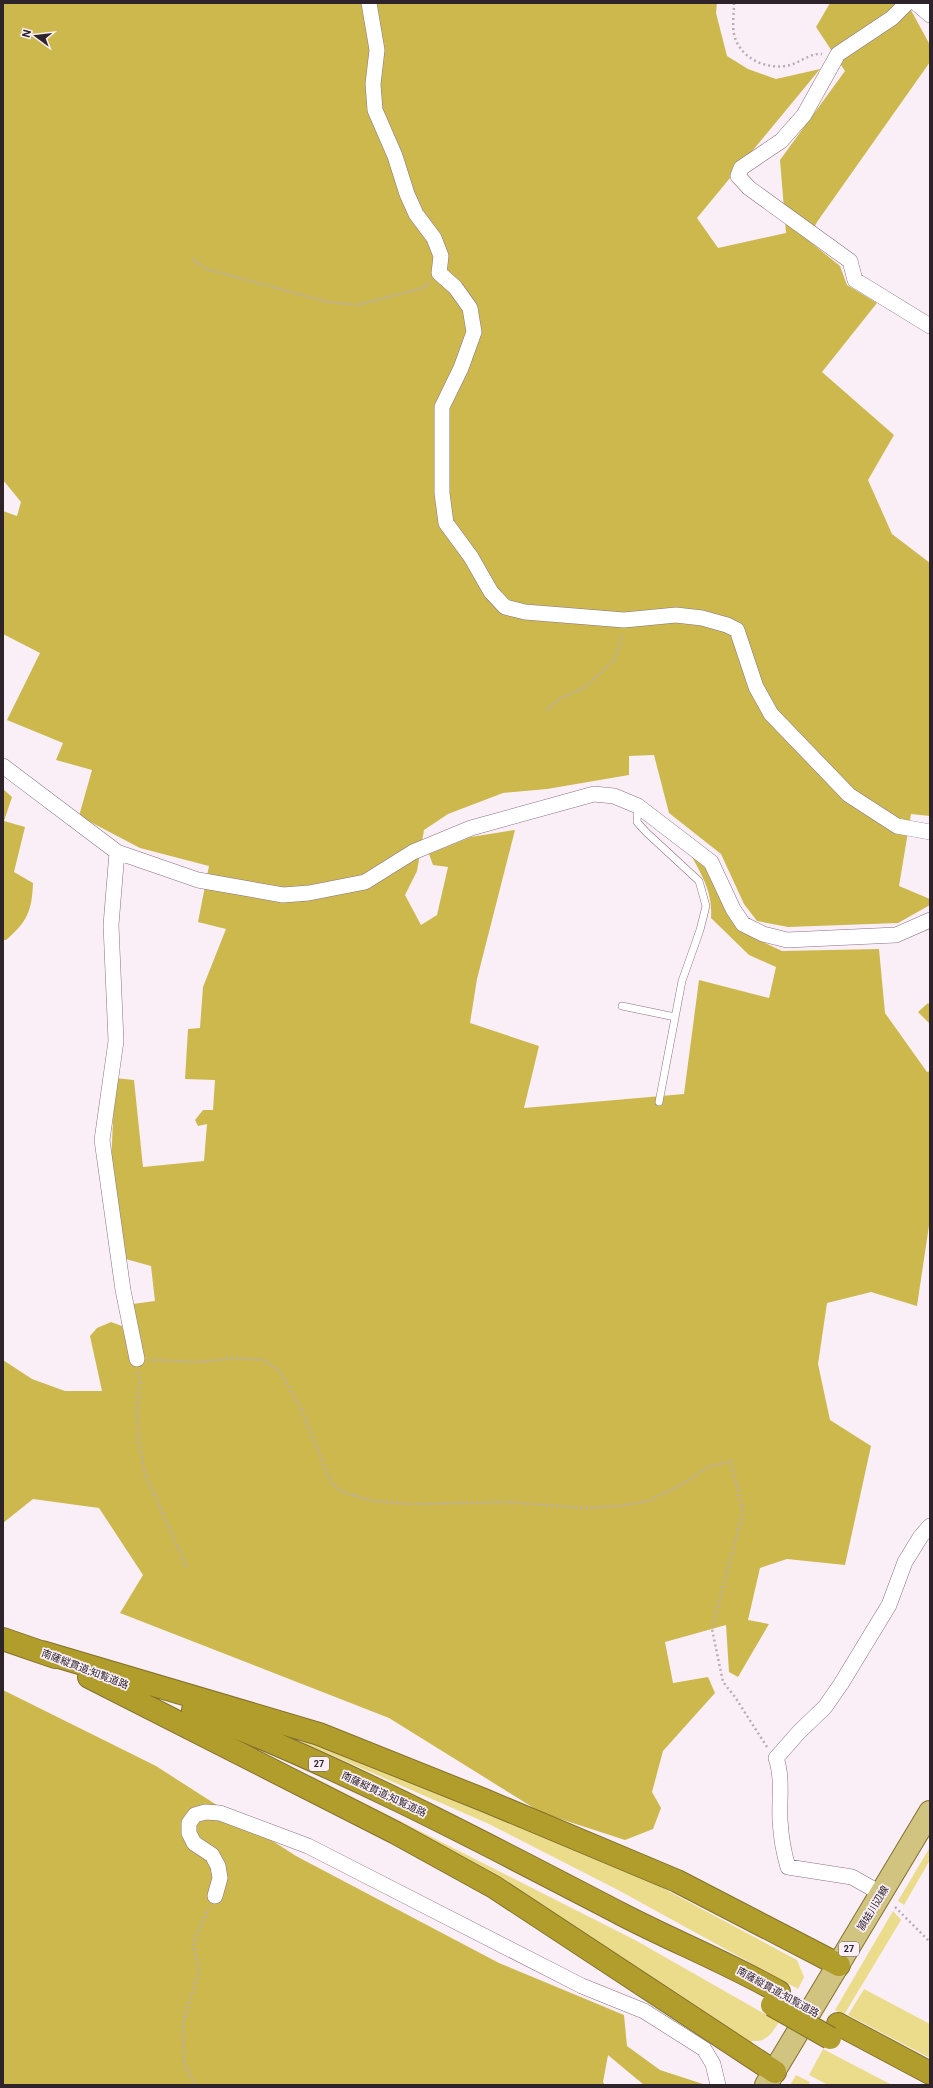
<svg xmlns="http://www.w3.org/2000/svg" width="933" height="2088" font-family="Roboto,'Noto Sans JP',sans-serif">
<rect width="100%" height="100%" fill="#fbeff7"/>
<!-- green -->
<path fill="#ebdc8b" d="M 280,1728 L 629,1870 L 797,1960 L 804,1977 L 798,1989 L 618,1890 L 489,1824 L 304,1743 Z
M 311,1776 L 635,1940 L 779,2022 C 771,2034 767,2042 752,2041 L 749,2046 L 310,1780 Z
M 930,1847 L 930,1860 L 904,1905 L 898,1901 Z
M 893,1911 L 901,1920 L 844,2015 L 835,2010 Z
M 864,1989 L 930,2024 L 930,2058 L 848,2015 Z
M 823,2049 L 892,2085 L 828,2085 L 809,2075 Z
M 796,2075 L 810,2082 L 808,2085 L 790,2085 Z"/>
<!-- forest -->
<path fill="#ccb84d" d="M 3,3 L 717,3 L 716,13 L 727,56 L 748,69 L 776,79 L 820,69 L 697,218 L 718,248 L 786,233 L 780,160 L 845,71 L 816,27 L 830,3 L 907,3 L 930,45 L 930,62 L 817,222 L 808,240 L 840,266 L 847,285 L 877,303 L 822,372 L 894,435 L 868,480 L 892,534 L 930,563 L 930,816 L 911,814 L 899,886 L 930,899 L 930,905 L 898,923 L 788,927 L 757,921 L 744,904 L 721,854 L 669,813 L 654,755 L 629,756 L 629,775 L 547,789 L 503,793 L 448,814 L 424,830 L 417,871 L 405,895 L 421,925 L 437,915 L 448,867 L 433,865 L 429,854 L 471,837 L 515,830 L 477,979 L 470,1023 L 539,1046 L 524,1108 L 684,1094 L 699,980 L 769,998 L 776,967 L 749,955 L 711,918 C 713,892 702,876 690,853 L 706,868 L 726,912 L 744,933 L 782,951 L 879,949 L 885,1013 L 927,1072 L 930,1071 L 930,1219 L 917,1306 L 871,1292 L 827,1303 L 818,1364 L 830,1420 L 871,1446 L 845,1565 L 787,1559 L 760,1568 L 748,1620 L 769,1624 L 738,1677 L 729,1672 L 726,1625 L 665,1642 L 673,1683 L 708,1677 L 715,1693 L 663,1751 L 652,1792 L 661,1808 L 653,1829 L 625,1840 L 542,1813 L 389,1718 L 120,1613 L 143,1575 L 99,1508 L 33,1499 L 3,1523 L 3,1360 L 32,1379 L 65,1391 L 102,1391 L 90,1336 L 97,1328 L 111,1322 L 122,1326 L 133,1363 L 143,1364 L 133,1304 L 155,1301 L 151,1266 L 122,1258 L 111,1164 L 115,1078 L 134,1080 L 143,1167 L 204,1161 L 207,1124 L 198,1126 L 195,1120 L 203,1110 L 213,1110 L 215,1080 L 185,1079 L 188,1029 L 200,1028 L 203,987 L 226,929 L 198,922 L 209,866 L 140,848 L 79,816 L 92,770 L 56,760 L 63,743 L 7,720 L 40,653 L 3,634 L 3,511 L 17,516 L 21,502 L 3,480 Z
M 3,789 L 12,797 L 4,821 L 25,827 L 14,872 L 33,883 C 32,911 27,922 6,940 L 3,940 Z
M 928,1003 L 930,1005 L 930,1024 L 918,1012 Z
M 3,1690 L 156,1766 L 296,1856 L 499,1963 L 624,2015 L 627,2046 L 660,2070 L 706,2085 L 644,2085 L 608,2055 L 603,2082 L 605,2085 L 3,2085 Z"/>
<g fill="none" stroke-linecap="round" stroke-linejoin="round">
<!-- service casing -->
<g stroke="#8b7183" stroke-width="8">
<path id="service" d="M 638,806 L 637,822 L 646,832 L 699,881 L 706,906 L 700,930 L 682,981 L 659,1102
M 622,1006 L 675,1017"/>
</g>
<!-- minor casing -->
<g stroke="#8b7183" stroke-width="16">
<path id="minor" d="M 369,3 L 377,50 L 373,84 L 375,110 L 395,156 L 407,194 L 416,214 L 434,238 L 441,256 L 439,273 L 455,287 L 470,308 L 474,332 L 461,368 L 442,407 L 442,493 L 446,523 L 471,557 L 491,592 L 505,607 L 525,612 L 624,620 L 676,615 L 702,618 L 727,625 L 737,630 L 756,687 L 771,714 L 849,795 L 897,826 L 930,832
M 907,3 L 892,18 L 838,54 L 804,115 L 781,141 L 741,168 L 738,176 L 749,188 L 850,261 L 855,280 L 930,326
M 916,3 L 930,15
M 3,766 L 117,852 L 198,880 L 283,895 L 309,893 L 365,882 L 413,852 L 471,828 L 594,794 L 614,796 L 638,806 L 711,862 L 733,909 L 743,924 L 763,934 L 787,940 L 896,935 L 930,920
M 117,852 L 111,925 L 116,1041 L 102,1140 L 123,1290 L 137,1359
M 882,1894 L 852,1877 L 788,1867 C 783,1851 781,1837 780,1820 C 779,1800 783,1778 776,1758 L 799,1732 L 825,1707 L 841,1684 L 889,1605 L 905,1562 L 921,1536 L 930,1526
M 215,1896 L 220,1878 L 218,1866 L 212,1855 L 194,1843 L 189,1833 L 189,1823 L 195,1815 L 205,1812 L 220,1813 L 308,1846 L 582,1986 L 644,2011 L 704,2049 L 713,2064 L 718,2085"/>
</g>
<!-- primary casing -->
<g stroke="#83722b" stroke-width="24">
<path id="primary" d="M 766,2085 L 930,1812"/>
</g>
<!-- motorway casing -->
<g stroke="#83722b" stroke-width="24">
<path id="motorway" d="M 3,1639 L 55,1657
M 42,1652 L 319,1734 L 484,1800 L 677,1881 L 839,1965
M 89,1677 L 396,1833 L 494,1887 L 775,2072
M 193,1710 C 341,1767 481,1841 621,1914 C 673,1941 728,1963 779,1992
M 838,2024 L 930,2073"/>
</g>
<!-- path -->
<path stroke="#b9adb5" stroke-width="2.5" stroke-dasharray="2 3" stroke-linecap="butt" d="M 734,3 C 734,13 732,25 734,34 C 739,58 767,71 790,65 C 801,62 810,53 822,54
M 193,259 L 206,269 L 328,302 L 357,305 L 423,288 L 429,283
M 547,710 L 560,699 L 585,687 L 615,659 L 622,635
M 151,1360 L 200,1362 L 235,1358 L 264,1360 L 280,1372 L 300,1406 L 331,1482 L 342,1492 L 374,1501 L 408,1504 L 507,1502 L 582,1508 L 619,1506 L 649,1501 L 686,1482 L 708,1467 L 731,1461 L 743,1512 L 712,1629 L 723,1682 L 735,1697 L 767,1747
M 138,1372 L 140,1382 L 137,1412 L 139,1444 L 145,1474 L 187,1568
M 895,1907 L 930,1942
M 195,2085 L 184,2063 L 183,2023 L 199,1971 L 193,1943 L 209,1908"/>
<!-- service -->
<use href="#service" stroke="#fff" stroke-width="7"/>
<!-- minor -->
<use href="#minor" stroke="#fff" stroke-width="15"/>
<!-- primary -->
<use href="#primary" stroke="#d0c480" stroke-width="22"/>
<!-- motorway -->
<use href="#motorway" stroke="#b19d2b" stroke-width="22"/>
<!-- motorway-bridge casing -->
<g stroke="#83722b" stroke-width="24" stroke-linecap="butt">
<path id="motorway-bridge" d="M 772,2005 L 830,2038"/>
</g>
<!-- motorway-bridge -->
<use href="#motorway-bridge" stroke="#b19d2b" stroke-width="22"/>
</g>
<g text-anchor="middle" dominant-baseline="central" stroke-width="3.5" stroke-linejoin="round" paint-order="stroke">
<!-- shield labels -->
<g fill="#fbeff7" stroke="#6c6068" stroke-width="1">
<rect x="309" y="1757" width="20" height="14" rx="3"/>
<rect x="839" y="1942" width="20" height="14" rx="3"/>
</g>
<g font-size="9" font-weight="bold" fill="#2e232a">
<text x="319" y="1764">27</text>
<text x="849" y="1949">27</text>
</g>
<!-- street labels -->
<g font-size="10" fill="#2e232a" stroke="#fbeff7">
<text transform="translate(85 1669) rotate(21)">南薩縦貫道;知覧道路</text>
<text transform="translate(384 1794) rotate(25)">南薩縦貫道;知覧道路</text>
<text transform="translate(873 1908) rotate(-59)">頴娃川辺線</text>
<text transform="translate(778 1992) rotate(29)">南薩縦貫道;知覧道路</text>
</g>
</g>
<!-- border -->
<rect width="933" height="2088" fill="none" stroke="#2e232a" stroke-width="8"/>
<!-- north arrow -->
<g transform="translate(36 36) rotate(285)" stroke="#fbeff7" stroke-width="3" paint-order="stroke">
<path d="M0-3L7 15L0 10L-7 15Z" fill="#2e232a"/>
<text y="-6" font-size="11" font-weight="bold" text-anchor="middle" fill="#2e232a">N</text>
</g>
</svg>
